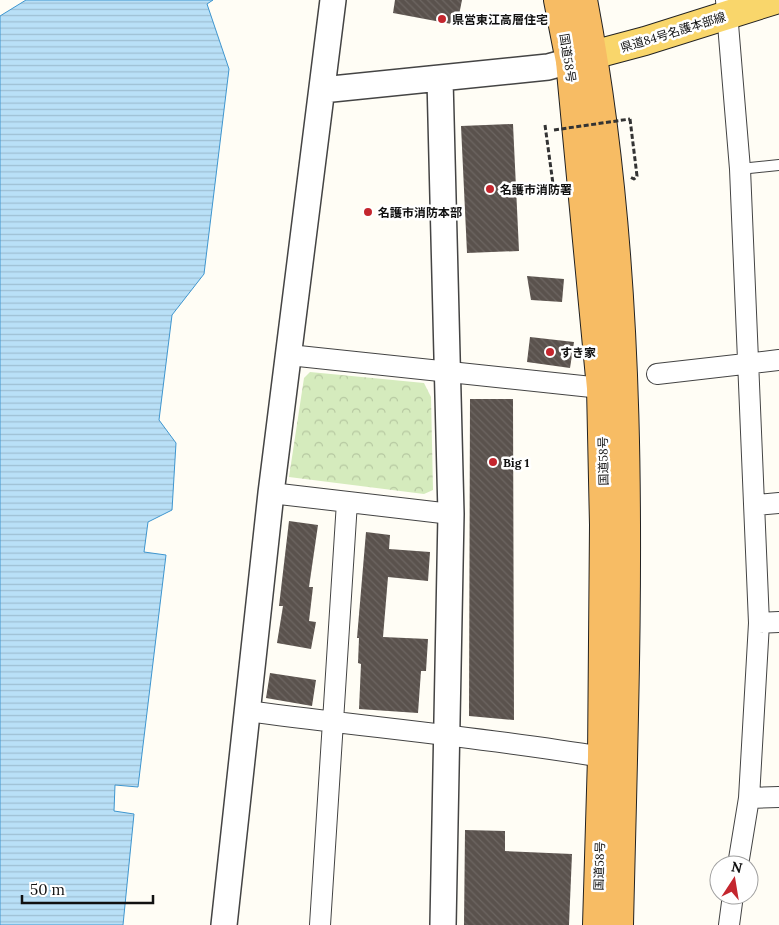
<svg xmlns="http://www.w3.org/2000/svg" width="779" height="925" font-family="Lora,'Noto Sans JP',serif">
<defs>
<pattern id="park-crowns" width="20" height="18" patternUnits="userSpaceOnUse" patternTransform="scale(1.25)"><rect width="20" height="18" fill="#d5ebbd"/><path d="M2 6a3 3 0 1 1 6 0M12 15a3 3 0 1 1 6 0" fill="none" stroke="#b6c8a1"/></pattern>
<pattern id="water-rules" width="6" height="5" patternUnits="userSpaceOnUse" patternTransform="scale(1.25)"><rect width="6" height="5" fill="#b9e0f7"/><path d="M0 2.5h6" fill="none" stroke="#9ebfd3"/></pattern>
<pattern id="building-back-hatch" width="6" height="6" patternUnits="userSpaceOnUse" patternTransform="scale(1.25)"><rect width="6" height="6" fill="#5a524d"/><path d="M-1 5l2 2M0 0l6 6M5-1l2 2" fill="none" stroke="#6d6662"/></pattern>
</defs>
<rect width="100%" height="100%" fill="#fffdf5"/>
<!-- park -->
<path fill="url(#park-crowns)" d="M 310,372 L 424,383 L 431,397 L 433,490 L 424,494 L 289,477 L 304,378 Z"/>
<!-- water -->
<path fill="url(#water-rules)" stroke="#3f96cf" d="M 26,0 L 213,0 L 207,4 L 229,69 L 204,274 L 172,315 L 159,420 L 176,443 L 172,510 L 148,522 L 144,552 L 166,555 L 138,787 L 115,785 L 114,811 L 134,814 L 123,925 L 0,925 L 0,16 Z"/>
<!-- building -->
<path fill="url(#building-back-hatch)" d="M 395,0 L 462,0 L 457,25 L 393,13 Z
M 513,124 L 519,251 L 467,253 L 461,126 Z
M 527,276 L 564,279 L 562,302 L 531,300 Z
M 530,337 L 574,342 L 570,368 L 527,362 Z
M 470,399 L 513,399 L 514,720 L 469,716 Z
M 289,521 L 318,525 L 309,587 L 313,587 L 309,621 L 316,622 L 311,649 L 277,643 L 283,606 L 279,606 Z
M 366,532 L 390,535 L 389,549 L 430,552 L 428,581 L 388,577 L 383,637 L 428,639 L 426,671 L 421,671 L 418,713 L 359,709 L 361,664 L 358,663 L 359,638 L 357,638 Z
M 270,673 L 316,680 L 312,706 L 266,698 Z
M 465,830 L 505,831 L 505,851 L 572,854 L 569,925 L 464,925 Z"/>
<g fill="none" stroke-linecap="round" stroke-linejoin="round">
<!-- service casing -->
<g stroke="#444" stroke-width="12">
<path id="service" d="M 740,169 L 779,165"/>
</g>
<!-- minor casing -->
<g stroke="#444" stroke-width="22">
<path id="minor" d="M 726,0 L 740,169 L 759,623 L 749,798 L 738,865
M 289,355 L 601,388
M 657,374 L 779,360
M 271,493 L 451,514
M 755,505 L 779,503
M 759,623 L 779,622
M 248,711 C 366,727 484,737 602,757
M 749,798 L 779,797
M 320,925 L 347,502
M 729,925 L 733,895"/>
</g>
<!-- tertiary casing -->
<g stroke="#444" stroke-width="28">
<path id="tertiary" d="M 440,79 L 451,514 L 443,925
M 322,90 L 548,67 L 570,61
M 224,925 L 271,493 L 333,0"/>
</g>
<!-- primary casing -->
<g stroke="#222" stroke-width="30">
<path id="primary" d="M 570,61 L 645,41 L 775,0"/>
</g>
<!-- trunk casing -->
<g stroke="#222" stroke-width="30">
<path id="trunk" d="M 558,0 L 570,61 L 601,388 L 604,525 L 602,757 L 597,925
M 583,0 C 641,305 626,616 619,925"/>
</g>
<!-- path -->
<path stroke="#333" stroke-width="3" stroke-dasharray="5 2.5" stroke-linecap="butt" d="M 630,119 L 637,176 L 634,179 L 630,177
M 545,125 L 553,184 L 561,190"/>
<!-- service -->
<use href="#service" stroke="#fff" stroke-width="10"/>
<!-- minor -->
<use href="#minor" stroke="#fff" stroke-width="20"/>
<!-- tertiary -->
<use href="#tertiary" stroke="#fff" stroke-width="25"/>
<!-- primary -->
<use href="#primary" stroke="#f9d66b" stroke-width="28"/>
<!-- trunk -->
<use href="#trunk" stroke="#f7bc64" stroke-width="28"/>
<!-- path-bridge -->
<path stroke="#333" stroke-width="3" stroke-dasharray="5 2.5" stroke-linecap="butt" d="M 554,130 L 630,119"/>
</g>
<!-- markers -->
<g fill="#c4262e" stroke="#fff" stroke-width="2">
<circle cx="442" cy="19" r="5"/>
<circle cx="490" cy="189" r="5"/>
<circle cx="368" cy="212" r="5"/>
<circle cx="550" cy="352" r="5"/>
<circle cx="493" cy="462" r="5"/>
</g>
<g text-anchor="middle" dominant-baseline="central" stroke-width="5" stroke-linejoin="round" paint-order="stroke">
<!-- poi labels -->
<g font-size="12" font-weight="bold" fill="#111" stroke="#fff" text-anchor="start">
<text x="452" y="19">県営東江高層住宅</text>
<text x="500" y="189">名護市消防署</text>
<text x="378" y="212">名護市消防本部</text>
<text x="560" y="352">すき家</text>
<text x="503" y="462">Big 1</text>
</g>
<!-- street labels -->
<g font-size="12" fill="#111" stroke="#fff">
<text transform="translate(673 32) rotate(-17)">県道84号名護本部線</text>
<text transform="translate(568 58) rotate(81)">国道58号</text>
<text transform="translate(603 461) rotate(-91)">国道58号</text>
<text transform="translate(599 866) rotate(-88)">国道58号</text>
</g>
</g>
<!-- north arrow -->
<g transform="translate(734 880) rotate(12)"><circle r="24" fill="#ffffff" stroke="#a0a0a0"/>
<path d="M0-4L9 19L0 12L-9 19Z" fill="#c4262e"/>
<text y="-8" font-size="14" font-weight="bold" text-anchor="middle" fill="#111111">N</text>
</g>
<!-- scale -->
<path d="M22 895v8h131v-8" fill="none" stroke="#111111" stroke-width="2.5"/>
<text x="30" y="895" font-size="15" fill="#111111" stroke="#ffffff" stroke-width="4" paint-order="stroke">50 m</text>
</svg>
